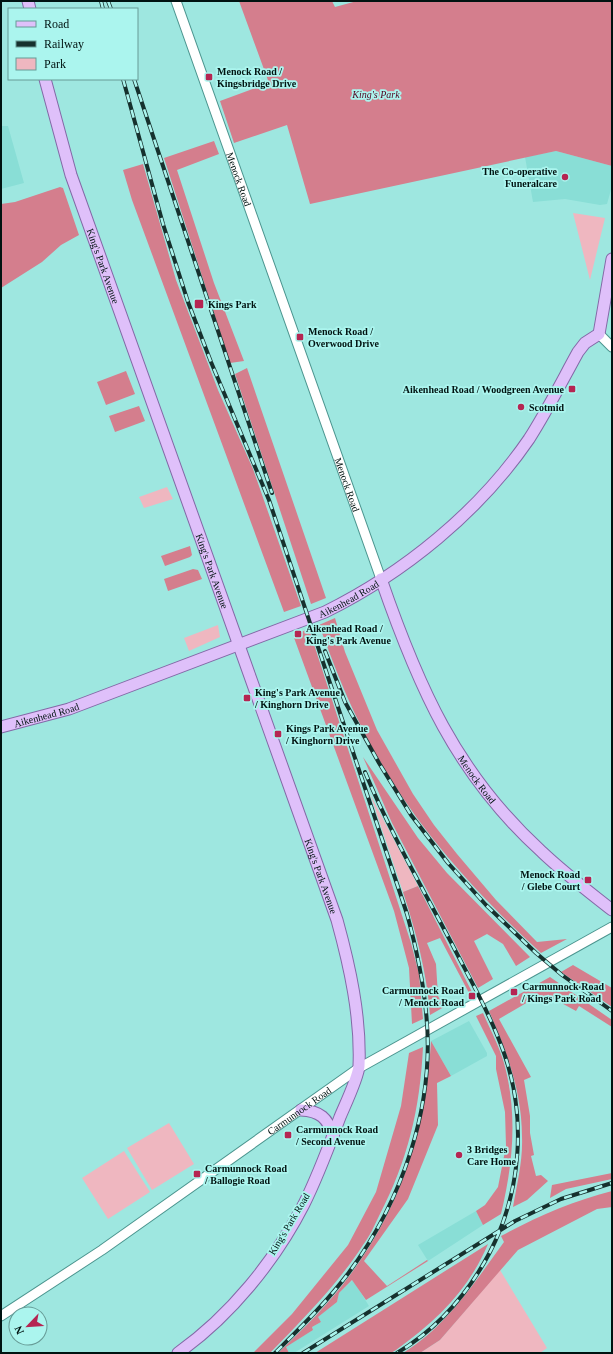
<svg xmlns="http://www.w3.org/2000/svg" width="613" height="1354" font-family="'Times New Roman',serif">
<rect width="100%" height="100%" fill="#9ee7e0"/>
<!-- built -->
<path fill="#89ded6" d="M 1,126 L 8,126 L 24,183 L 1,189 Z
M 556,151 L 612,166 L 612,186 L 607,204 L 600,205 L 565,199 L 533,202 L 525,157 Z
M 469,1021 L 487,1053 L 487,1056 L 451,1076 L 431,1041 Z
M 476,1211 L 483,1225 L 428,1261 L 418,1245 Z
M 353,1280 L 369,1306 L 294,1353 L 289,1353 L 285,1347 L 313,1330 L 312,1327 L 321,1322 L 317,1317 L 337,1302 L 339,1293 Z"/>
<!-- green -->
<path fill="#efb7c0" d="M 573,213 L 605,218 L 590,280 Z
M 167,487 L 173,499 L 144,508 L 139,497 Z
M 218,625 L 220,637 L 189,651 L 184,638 Z
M 370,794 L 418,886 L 403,892 Z
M 169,1123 L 194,1164 L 152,1190 L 127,1148 Z
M 124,1151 L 150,1192 L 108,1219 L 82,1178 Z
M 500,1270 L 547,1348 L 540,1353 L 420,1353 L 440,1340 Z"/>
<!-- forest -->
<path fill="#d47e8d" d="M 239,1 L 332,1 L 335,7 L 357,1 L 612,1 L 612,166 L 556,151 L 310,204 L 287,125 L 234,143 L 220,101 L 269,83 Z
M 214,141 L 219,154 L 177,170 L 214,283 L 244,361 L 230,363 L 164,158 Z
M 143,164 L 176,280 L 218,390 L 253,469 L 301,606 L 284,612 L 132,200 L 123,170 Z
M 60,187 L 63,188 L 79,235 L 61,245 L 42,262 L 1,288 L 1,204 L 15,202 Z
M 247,368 L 326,598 L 311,604 L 235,374 Z
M 126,371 L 135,394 L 106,405 L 97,382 Z
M 139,406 L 145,421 L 115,432 L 109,416 Z
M 190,546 L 192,555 L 190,557 L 165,566 L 161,556 Z
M 193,569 L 198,570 L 202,579 L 168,591 L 164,579 Z
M 335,618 L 345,652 L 377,730 L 413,794 L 434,825 L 457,854 L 496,900 L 537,942 L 567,939 L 541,953 C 468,886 405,815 361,726 C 344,693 332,659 319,625 Z
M 309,629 L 411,943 L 419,974 L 423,1019 L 412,1024 L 409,968 L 394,911 L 293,635 Z
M 363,757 L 418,838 L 447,873 L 530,957 L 516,966 L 503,944 L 487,934 L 474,941 L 493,979 L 478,988 L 392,823 Z
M 418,886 L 472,992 L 469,993 L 440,938 L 427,943 L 436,964 L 438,996 L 444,1007 L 430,1015 C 427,973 416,932 403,892 Z
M 573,965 L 612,988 L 612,1007 L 561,972 Z
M 550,977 L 612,1020 L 612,1027 L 579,1006 L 576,1011 L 556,1000 L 540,995 L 499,1019 L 531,1077 L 524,1080 L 530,1116 L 530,1133 L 534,1155 L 531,1156 L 536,1176 L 541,1175 L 548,1181 L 527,1200 L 513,1207 C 517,1184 523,1160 522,1137 C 522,1092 507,1052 489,1011 Z
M 483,1013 C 490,1029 499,1046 504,1063 C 518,1114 513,1164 501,1214 L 483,1225 L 476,1211 L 485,1205 L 498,1187 L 506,1146 L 505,1112 L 496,1069 L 496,1056 L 476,1016 Z
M 431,1041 L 451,1076 L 437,1083 L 438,1125 L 408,1199 L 364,1261 L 387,1286 L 427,1260 L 428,1261 L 366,1300 L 352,1280 L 339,1293 L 337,1302 L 318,1317 L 321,1322 L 312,1327 L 313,1330 L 286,1347 L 289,1353 L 278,1353 C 303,1329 329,1304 350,1275 C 402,1205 426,1128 431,1041 Z
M 423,1047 C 420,1109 408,1160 379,1216 C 374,1226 370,1236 363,1245 C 337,1285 303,1319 270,1353 L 253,1353 L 292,1314 L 348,1245 L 376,1192 L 401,1106 L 409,1053 Z
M 612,1173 L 612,1179 L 566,1189 L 550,1198 L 552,1185 Z
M 612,1191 L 612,1207 L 597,1209 L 518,1250 L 440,1340 L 420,1353 L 403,1353 C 447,1326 474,1283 504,1242 L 501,1236 C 536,1217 573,1201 612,1191 Z
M 488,1244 C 468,1291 437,1320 396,1350 L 391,1353 L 315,1353 Z"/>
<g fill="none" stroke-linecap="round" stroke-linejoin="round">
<!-- minor casing -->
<g stroke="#4c958f" stroke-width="11">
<g id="minor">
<path id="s1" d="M 176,1 L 381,579"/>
<path d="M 599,334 L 612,347"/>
<path id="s2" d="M 1,1316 L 102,1250 L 359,1068 L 612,927"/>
</g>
</g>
<!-- major casing -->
<g stroke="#8368a6" stroke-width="13">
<g id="major">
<path d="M 28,1 L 30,9"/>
<path id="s3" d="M 45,79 L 71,175 L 337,920 C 350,967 361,1017 359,1066 C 358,1078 345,1105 340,1117 C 329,1146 318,1176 304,1204 C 275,1261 230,1316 178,1353"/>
<path id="s4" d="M 381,579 C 418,686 456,774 542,852 C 564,873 588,891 612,910"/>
<path id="s5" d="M 1,727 L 69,709 L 325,612 C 404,573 479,512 529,439 C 547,411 562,381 578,352 L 585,343 L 599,334 L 612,259"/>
<path d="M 301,1110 C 320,1111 328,1118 333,1136"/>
</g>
</g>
<!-- minor -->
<use href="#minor" stroke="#fff" stroke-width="9"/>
<!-- major -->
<use href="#major" stroke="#dfc0fa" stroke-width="11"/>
<!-- rail casing -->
<g stroke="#16312e" stroke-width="4">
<path id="rail" d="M 101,1 L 103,9
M 108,1 L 111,9
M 123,79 L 163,224 L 188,302 L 211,362 L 269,500 L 407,914 C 416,947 423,979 426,1012 C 436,1105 402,1202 347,1275 C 325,1304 300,1328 275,1353
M 134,79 L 272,493
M 325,651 L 345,702 L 379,763 L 411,815 L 448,863 L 486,905 L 536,953 L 562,975 L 612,1011
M 365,772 C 390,832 423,889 453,946 C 471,981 491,1016 504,1053 C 527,1118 521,1192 490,1252 C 468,1294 437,1329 397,1353
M 303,1353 L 515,1221 L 561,1199 L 612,1183"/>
</g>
<!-- rail -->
<use href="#rail" stroke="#abf5ee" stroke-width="2.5" stroke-dasharray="8" stroke-linecap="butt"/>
</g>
<!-- markers -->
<g fill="#b52552" stroke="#abf5ee" stroke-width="1.5">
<rect x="205" y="73" width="8" height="8" rx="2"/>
<circle cx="565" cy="177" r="4"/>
<rect x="194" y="299" width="10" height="10" rx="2"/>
<rect x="296" y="333" width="8" height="8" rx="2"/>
<rect x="568" y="385" width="8" height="8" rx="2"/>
<circle cx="521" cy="407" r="4"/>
<rect x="294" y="630" width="8" height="8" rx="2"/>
<rect x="243" y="694" width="8" height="8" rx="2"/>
<rect x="274" y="730" width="8" height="8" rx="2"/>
<rect x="584" y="876" width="8" height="8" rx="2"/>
<rect x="510" y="988" width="8" height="8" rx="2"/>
<rect x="468" y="992" width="8" height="8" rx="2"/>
<rect x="284" y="1131" width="8" height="8" rx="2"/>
<circle cx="459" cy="1155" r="4"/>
<rect x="193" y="1170" width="8" height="8" rx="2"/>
</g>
<g text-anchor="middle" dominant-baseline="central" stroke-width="3.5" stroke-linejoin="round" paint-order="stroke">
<!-- poi labels -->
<g font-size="10" font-weight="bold" fill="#001311" stroke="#abf5ee" text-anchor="start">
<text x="217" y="71">Menock Road /<tspan x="217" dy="12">Kingsbridge Drive</tspan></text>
<text x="557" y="171" text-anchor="end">The Co-operative<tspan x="557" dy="12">Funeralcare</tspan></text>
<text x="208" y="304">Kings Park</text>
<text x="308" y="331">Menock Road /<tspan x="308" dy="12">Overwood Drive</tspan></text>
<text x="564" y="389" text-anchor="end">Aikenhead Road / Woodgreen Avenue</text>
<text x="529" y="407">Scotmid</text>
<text x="306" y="628">Aikenhead Road /<tspan x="306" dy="12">King's Park Avenue</tspan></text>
<text x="255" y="692">King's Park Avenue<tspan x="255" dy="12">/ Kinghorn Drive</tspan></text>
<text x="286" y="728">Kings Park Avenue<tspan x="286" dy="12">/ Kinghorn Drive</tspan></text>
<text x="580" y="874" text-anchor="end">Menock Road<tspan x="580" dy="12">/ Glebe Court</tspan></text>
<text x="522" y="986">Carmunnock Road<tspan x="522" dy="12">/ Kings Park Road</tspan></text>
<text x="464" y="990" text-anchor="end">Carmunnock Road<tspan x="464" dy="12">/ Menock Road</tspan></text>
<text x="296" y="1129">Carmunnock Road<tspan x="296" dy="12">/ Second Avenue</tspan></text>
<text x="467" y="1149">3 Bridges<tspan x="467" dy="12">Care Home</tspan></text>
<text x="205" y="1168">Carmunnock Road<tspan x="205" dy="12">/ Ballogie Road</tspan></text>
</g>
<!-- park labels -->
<g font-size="10" font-style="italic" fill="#540420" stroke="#abf5ee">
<text x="376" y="94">King's Park</text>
</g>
<!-- street labels -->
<g font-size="10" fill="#001311" stroke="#abf5ee">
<text stroke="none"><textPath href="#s1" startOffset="189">Menock Road</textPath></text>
<text stroke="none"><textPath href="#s3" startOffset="196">King's Park Avenue</textPath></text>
<text stroke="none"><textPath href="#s1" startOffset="513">Menock Road</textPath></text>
<text stroke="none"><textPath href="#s3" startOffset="520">King's Park Avenue</textPath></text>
<text stroke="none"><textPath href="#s5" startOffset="371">Aikenhead Road</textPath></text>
<text stroke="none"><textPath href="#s5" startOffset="47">Aikenhead Road</textPath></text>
<text stroke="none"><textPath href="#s4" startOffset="223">Menock Road</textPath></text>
<text stroke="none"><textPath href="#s3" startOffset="844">King's Park Avenue</textPath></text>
<text stroke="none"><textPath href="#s2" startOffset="362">Carmunnock Road</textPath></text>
<text transform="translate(289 1224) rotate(-59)">King's Park Road</text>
</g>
</g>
<!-- border -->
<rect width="613" height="1354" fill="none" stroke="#001311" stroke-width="4"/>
<!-- legend -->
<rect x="8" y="8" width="130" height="72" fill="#abf5ee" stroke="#679b96"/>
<rect x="16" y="21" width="20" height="6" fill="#dfc0fa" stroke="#679b96"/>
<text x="44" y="28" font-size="12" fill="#001311">Road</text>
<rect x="16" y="41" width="20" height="6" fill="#16312e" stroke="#679b96"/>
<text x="44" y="48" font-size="12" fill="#001311">Railway</text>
<rect x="16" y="58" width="20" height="12" fill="#efb7c0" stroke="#679b96"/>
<text x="44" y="68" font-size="12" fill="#001311">Park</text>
<!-- north arrow -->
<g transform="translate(28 1326) rotate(245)"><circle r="19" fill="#abf5ee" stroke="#679b96"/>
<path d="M0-3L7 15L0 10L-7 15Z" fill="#b52552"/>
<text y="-6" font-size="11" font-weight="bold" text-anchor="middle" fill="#001311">N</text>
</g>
</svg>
